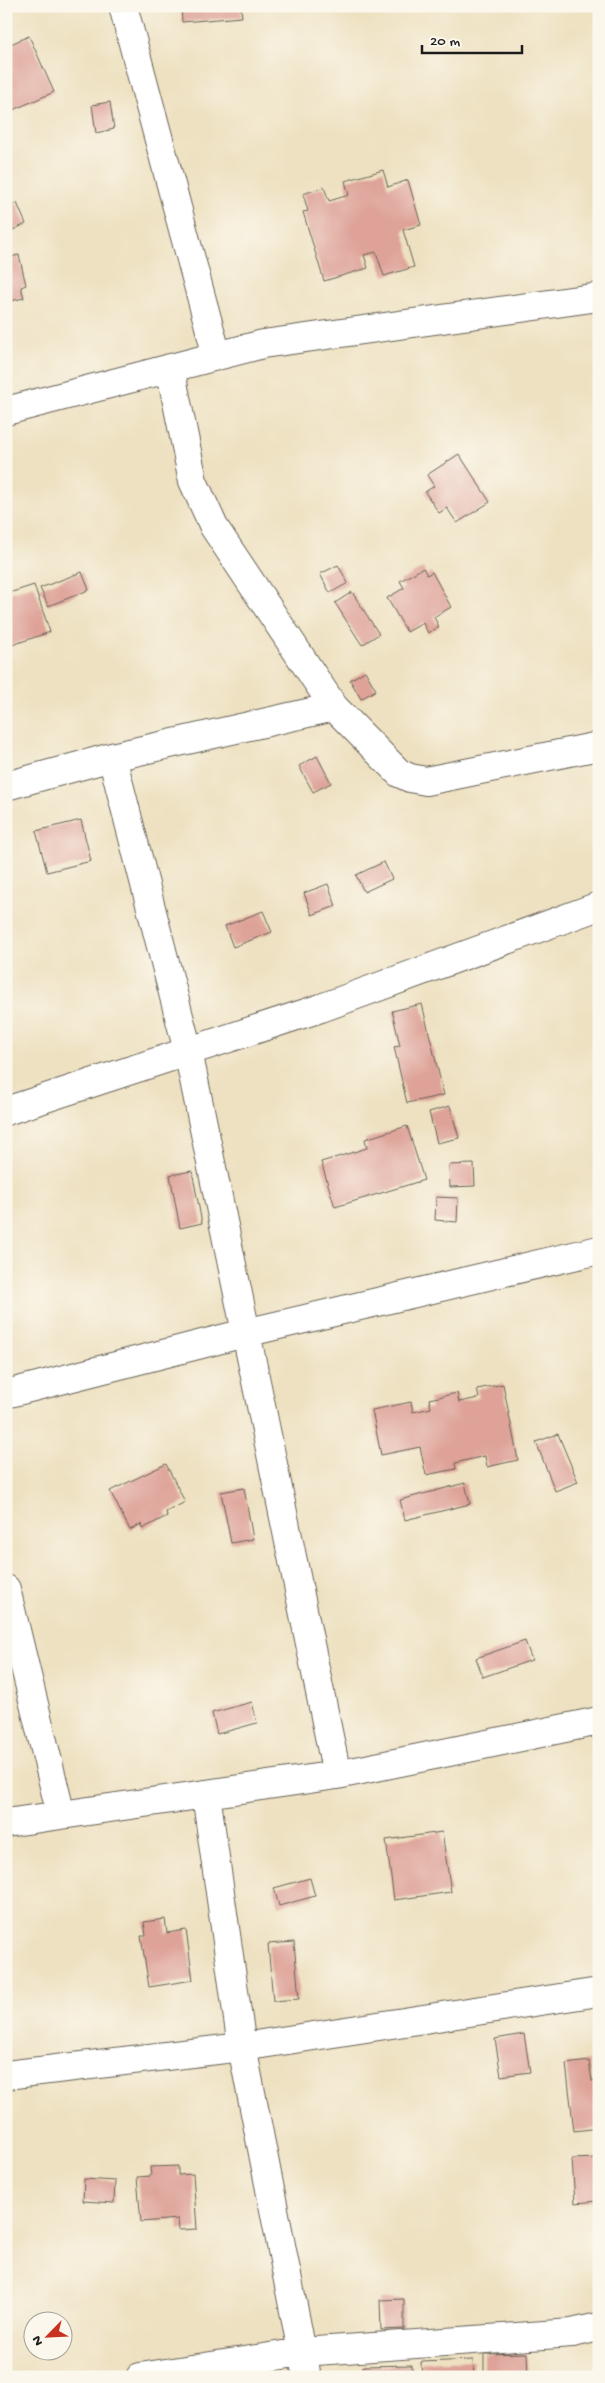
<svg xmlns="http://www.w3.org/2000/svg" width="605" height="2383" font-family="'Gochi Hand',sans-serif">
<style>
.building{fill:#dea298}
.lines{fill:none;stroke-linecap:round;stroke-linejoin:round}
.street-casing{stroke:#666156;stroke-width:30}
.street{stroke:#fff;stroke-width:28}
</style>
<rect width="100%" height="100%" fill="#fbf7ec"/>
<filter id="ink" filterUnits="userSpaceOnUse"><feTurbulence type="fractalNoise" baseFrequency=".02" numOctaves="2"/><feDisplacementMap in="SourceGraphic" scale="10" xChannelSelector="R" yChannelSelector="G"/><feConvolveMatrix kernelMatrix="1 2 1 2 8 2 1 2 1" color-interpolation-filters="sRGB"/></filter>
<filter id="wash" filterUnits="userSpaceOnUse"><feTurbulence type="fractalNoise" baseFrequency=".0096" numOctaves="4" result="noise"/><feDisplacementMap in="SourceGraphic" scale="20" xChannelSelector="R" yChannelSelector="G"/><feGaussianBlur stdDeviation="1.12" result="paint"/><feColorMatrix in="noise" values="0 0 0 0 0 0 0 0 0 0 0 0 0 0 0 0 0 1.4 0 .05"/><feComposite in="paint" operator="in"/></filter>
<g filter="url(#wash)">
<rect width="100%" height="100%" fill="#eee1c1"/>
<g id="blocks">
<path class="building" d="M181,6H241L242,17L182,22Z
M29,36L54,92L6,113V65L10,63L6,54V46Z
M110,102L114,129L96,133L92,105Z
M383,170L388,187L408,180L421,225L403,230L414,267L384,276L376,252L364,255L368,268L324,281L303,212L308,211L303,194L324,187L329,201L349,195L345,181Z
M17,203L26,224L6,233V208Z
M19,255L26,285L21,287L24,298L6,302V258Z
M459,454L490,502L457,523L447,508L439,513L425,492L434,486L427,475Z
M338,565L348,583L330,593L320,574Z
M423,568L427,575L432,572L451,607L434,617L439,627L428,633L423,623L407,632L387,598L404,588L400,581Z
M82,572L89,590L48,606L40,588Z
M34,585L50,632L6,647V594Z
M352,592L379,634L362,645L335,603Z
M365,671L376,690L361,699L350,680Z
M317,756L331,783L313,792L299,766Z
M81,820L91,861L47,872L36,831Z
M384,862L392,879L364,892L356,875Z
M328,884L336,906L312,915L304,893Z
M263,911L272,932L233,947L225,926Z
M422,1004L444,1095L407,1103L394,1047L400,1046L392,1011Z
M450,1106L459,1138L437,1143L429,1112Z
M407,1126L424,1180L335,1207L321,1162L367,1148L365,1139Z
M474,1164L475,1186L450,1187L449,1165Z
M192,1171L202,1223L180,1228L170,1175Z
M436,1197L458,1198L457,1222L435,1220Z
M503,1384L518,1460L487,1467L485,1456L455,1463L456,1469L426,1475L420,1447L381,1455L372,1410L411,1402L413,1412L431,1408L429,1399L457,1393L459,1402L479,1398L477,1389Z
M558,1434L578,1482L555,1491L536,1442Z
M166,1464L185,1502L166,1512L167,1516L142,1529L141,1524L130,1530L110,1491Z
M465,1483L470,1504L405,1520L400,1500Z
M244,1488L253,1539L231,1543L221,1492Z
M525,1641L532,1660L483,1677L476,1658Z
M252,1702L257,1723L217,1734L212,1713Z
M442,1832L451,1892L394,1900L386,1840Z
M310,1878L315,1896L279,1906L274,1888Z
M165,1919L167,1933L186,1930L193,1980L149,1987L141,1936H146L144,1922Z
M294,1942L299,1999L273,2001L268,1944Z
M524,2034L530,2072L501,2076L495,2039Z
M589,2061L592,2081L599,2080V2128L574,2131L566,2064Z
M599,2158V2201L575,2203L572,2159Z
M178,2166V2175L193,2174L197,2229L179,2230L178,2219L141,2222L137,2177L151,2176L150,2167Z
M84,2179L115,2181L114,2203L83,2201Z
M404,2299V2329L381,2330L380,2300Z
M527,2353L528,2377H484V2354Z
M473,2360L474,2377H422L421,2362Z
M412,2365V2377H363V2366Z"/>
</g>
</g>
<g filter="url(#ink)">
<use href="#blocks" fill-opacity="0" stroke="#666156" stroke-width="1"/>
<g class="lines">
<g class="street-casing">
<path id="street" d="M123,6L217,356
M170,368L193,481L214,527L334,707L399,773L410,778L426,781L599,746
M6,411L263,344L599,297
M112,757L188,1051L337,1775
M6,786L112,757L334,707
M6,1111L321,1008L599,906
M6,1394L245,1333L599,1250
M6,1589L61,1815
M206,1794L242,2047L307,2377
M6,1823L337,1775L599,1721
M6,2075L242,2047L599,1992
M140,2377L302,2352L572,2333L599,2327"/>
</g>
<use href="#street" class="street"/>
</g>
</g>
<rect width="605" height="2383" fill="none" stroke="#fbf7ec" stroke-width="25"/>
<g transform="translate(48 2336) rotate(246)"><circle r="24" fill="#fbf7ec" stroke="#a29f99"/>
<path d="M0-4L9 19L0 12L-9 19Z" fill="#c8321e"/>
<text y="-8" font-size="14" font-weight="bold" text-anchor="middle" fill="#1c1c1c">N</text>
</g>
<path d="M422 45v8h100v-8" fill="none" stroke="#1c1c1c" stroke-width="2.5"/>
<text x="430" y="45" font-size="15" fill="#1c1c1c" stroke="#fbf7ec" stroke-width="4" paint-order="stroke">20 m</text>
</svg>
